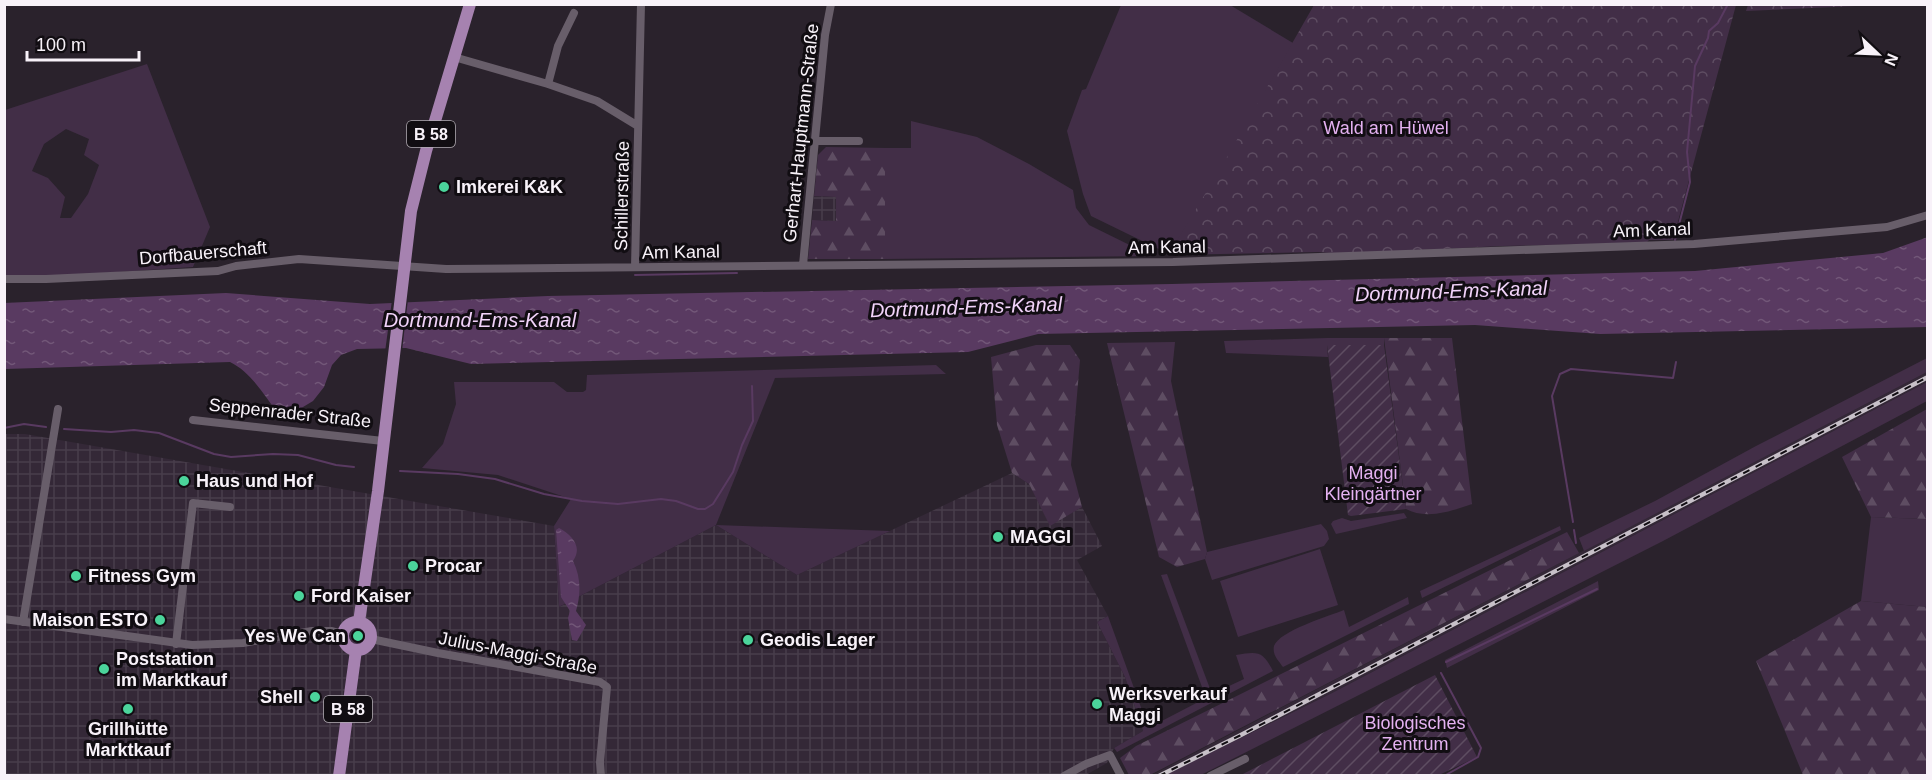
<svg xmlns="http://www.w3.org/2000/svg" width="1932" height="780" font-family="Arial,sans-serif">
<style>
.built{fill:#342837}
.industrial{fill:url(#industrial-grid)}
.grass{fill:#422e47;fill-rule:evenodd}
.forest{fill:url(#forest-firs)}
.park{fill:url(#park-crowns)}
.garden{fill:url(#garden-furrows)}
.water{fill:url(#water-ripples)}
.pier{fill:#2a222c}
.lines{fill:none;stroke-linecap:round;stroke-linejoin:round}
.stream{stroke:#593a61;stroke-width:2}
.minor{stroke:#685e6a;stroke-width:8}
.primary{stroke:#a682b0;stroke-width:12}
.rail-casing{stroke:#c7c0c8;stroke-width:4.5}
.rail{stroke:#110d12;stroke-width:2;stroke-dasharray:7;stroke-linecap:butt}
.poi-dot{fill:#4bd49b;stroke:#110d12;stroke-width:2}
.labels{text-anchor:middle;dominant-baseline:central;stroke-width:6;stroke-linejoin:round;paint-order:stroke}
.shield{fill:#110d12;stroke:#b3adb4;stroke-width:1.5}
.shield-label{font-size:16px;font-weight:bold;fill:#f8f2f9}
.park-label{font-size:18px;fill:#e4b1f1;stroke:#110d12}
.street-label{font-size:18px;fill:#f8f2f9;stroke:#110d12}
.poi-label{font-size:18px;font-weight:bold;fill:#f8f2f9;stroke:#110d12;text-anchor:start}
.water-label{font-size:20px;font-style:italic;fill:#f2d3fa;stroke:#110d12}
</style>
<defs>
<pattern id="industrial-grid" width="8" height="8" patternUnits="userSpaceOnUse" patternTransform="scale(1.5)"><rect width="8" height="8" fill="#342837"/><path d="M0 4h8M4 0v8" fill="none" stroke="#483d4b"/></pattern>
<pattern id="forest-firs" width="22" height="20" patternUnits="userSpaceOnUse" patternTransform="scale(1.5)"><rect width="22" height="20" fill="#422e47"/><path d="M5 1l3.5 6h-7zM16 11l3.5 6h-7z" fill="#5e4d62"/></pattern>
<pattern id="park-crowns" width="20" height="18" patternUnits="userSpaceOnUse" patternTransform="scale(1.5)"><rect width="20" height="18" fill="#422e47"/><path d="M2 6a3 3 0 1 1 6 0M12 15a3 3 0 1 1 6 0" fill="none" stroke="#5e4d62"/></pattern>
<pattern id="garden-furrows" width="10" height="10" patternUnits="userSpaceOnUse" patternTransform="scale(1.5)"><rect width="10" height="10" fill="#422e47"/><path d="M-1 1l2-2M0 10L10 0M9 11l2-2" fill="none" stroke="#5e4d62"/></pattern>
<pattern id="water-ripples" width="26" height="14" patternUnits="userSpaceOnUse" patternTransform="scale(1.5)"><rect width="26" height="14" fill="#593a61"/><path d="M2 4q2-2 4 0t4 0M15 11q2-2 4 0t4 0" fill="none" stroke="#725778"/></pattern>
</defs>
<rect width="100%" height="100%" fill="#2a222c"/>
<path class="built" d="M1927,372V382L1332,693L1165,775L1150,776Z"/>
<path class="industrial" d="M814,196L836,197V221L812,220Z
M4,434H25L554,526L559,607L716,525L797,575L1012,473L1029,484L1050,525L1082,507L1102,546L1077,560L1108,616L1097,622L1125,677L1143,731L1114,748L1107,763L1084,776L5,775Z"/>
<path class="grass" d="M1121,5H1230L1293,43L1216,178L1169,254L1091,216L1083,194L1067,131L1082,90L1086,89Z
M147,64L210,227L193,267L44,277L5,276V110ZM66,129L89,139L84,155L99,165L88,194L71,218H60L65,197L48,178L32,171L44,144Z
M911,121L977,137L1029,164L1073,190L1076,208L1089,225L1152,256L885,259V148H911Z
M1327,338H1384V345H1327L1328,357L1226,353L1224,341Z
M1927,358V372L1584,551L1579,538L1655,501L1756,446Z
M936,365L946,374L775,378L716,525L890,531L797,575L716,525L559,607L554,526L571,499L498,475L422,468L443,444L456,404L454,382H554L567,392H583L586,390L587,375Z
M1927,382V401L1663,541L1201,775H1165L1332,693Z
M1404,513L1407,518L1336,534L1331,524L1333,521L1342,518L1351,521Z
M1871,517L1927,519V607L1861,601Z
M1321,524L1327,531L1329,539L1324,546L1212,580L1205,559L1207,552Z
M1560,526L1561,530L1422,598L1420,591Z
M1320,549L1338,605L1238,637L1220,581Z
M1167,574L1212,694L1244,679L1236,655C1258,651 1263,651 1273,671L1117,752L1114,748L1143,731L1125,677L1097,622L1108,616L1147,724L1154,725L1206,698L1161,575Z
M1598,581L1599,590L1447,668L1445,660Z
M1408,597L1409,604L1283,667C1279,661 1272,655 1274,646C1279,631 1329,616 1344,610L1349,627Z
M349 637a9 9 0 1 1 18 0a9 9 0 1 1-18 0Z"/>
<path class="forest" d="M826,147L885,148V259H808L812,220L836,221V197L814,196L818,155Z
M1384,338H1452L1472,504C1452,511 1426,520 1406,509Z
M1175,342L1171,381L1207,552L1205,559L1177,567L1159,557L1107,343Z
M1036,345H1070L1080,360L1071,465L1082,507L1050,526L1029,484L1012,473L997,425L991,357Z
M1927,409V519L1871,517L1842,457Z
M1567,532L1579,553L1150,775H1129L1120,758L1136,746Z
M1861,601L1927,607V775H1803L1756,661Z"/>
<path class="park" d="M1314,5H1736L1673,240H1649L1646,243L1501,246L1344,254L1318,252L1168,255L1219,171Z
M1748,5V4L1878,5L1746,11Z"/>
<path class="garden" d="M1327,345H1384L1406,509L1351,516L1348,515Z
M1435,675L1477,757L1439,775H1241Z"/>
<path class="water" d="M1928,237L1927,327L1600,334L1475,325L1038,334L968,352L471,364L406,348L357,349L341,355L332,365L324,387L313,401L293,413L279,415C265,396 251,372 230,362L5,369L4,303L226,293L370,304L548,296L1172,284L1695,271L1883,253Z
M559,528C572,535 583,547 573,561C581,577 581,594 576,611L586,625L577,641L572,640L568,618L570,611L561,597L556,530Z"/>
<path class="pier" d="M408,299L402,351L385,352L392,300Z"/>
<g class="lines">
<path class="stream" d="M1675,240L1690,182L1687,152L1695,66L1708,38L1709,31L1718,23L1728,4
M635,275L737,273
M4,428L24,424L46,427
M64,429L111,432L134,430L159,433L214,454L231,457L273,454L298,455L336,465L354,467
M400,471L458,474L495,479L544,494L582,501L618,504L661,499L676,501L698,509H705L713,504L733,472L742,445L753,421L752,386
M1573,522L1552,396L1560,374L1571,369L1673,378L1676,362
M1574,530L1576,543
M1446,662L1597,589
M1441,673L1481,748L1478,757L1444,776"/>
<path class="minor" d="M454,57L548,84L597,101L638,126
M548,84L558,46L574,13
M816,141H859
M803,265L825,35L831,4
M635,267L641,4
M4,279H46L218,271L236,266L299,259L446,269L1173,262L1694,244L1887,227L1928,215
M193,420L383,441
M4,619L192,645L243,643L312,631H332L343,634
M23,622L58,409
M371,639L438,653L600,682L607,687L600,762L601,776
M176,644L193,503L230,507
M1064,776L1086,764L1110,755L1121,776
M1210,776L1245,759"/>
<path class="primary" d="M343 636a14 14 0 1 1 28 0a14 14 0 1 1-28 0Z
M359,622L378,491L411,211L426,151L470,4
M339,776L356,650"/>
<g class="rail-casing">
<path id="rail" d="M1159,776L1239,736L1928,377"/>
</g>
<use href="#rail" class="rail"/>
</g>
<g class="poi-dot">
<circle cx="444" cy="187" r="6"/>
<circle cx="184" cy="481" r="6"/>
<circle cx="998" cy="537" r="6"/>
<circle cx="413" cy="566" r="6"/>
<circle cx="76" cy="576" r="6"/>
<circle cx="299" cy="596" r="6"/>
<circle cx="160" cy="620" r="6"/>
<circle cx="358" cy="636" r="6"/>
<circle cx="748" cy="640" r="6"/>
<circle cx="104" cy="669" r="6"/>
<circle cx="315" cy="697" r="6"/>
<circle cx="1097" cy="704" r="6"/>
<circle cx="128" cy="709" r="6"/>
</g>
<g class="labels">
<g class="shield">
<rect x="407" y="121" width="48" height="26" rx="4.5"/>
<rect x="324" y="696" width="48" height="26" rx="4.5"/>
</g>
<g class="shield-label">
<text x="431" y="134">B 58</text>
<text x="348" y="709">B 58</text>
</g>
<g class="park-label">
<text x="1386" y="128">Wald am Hüwel</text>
<text x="1373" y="473">Maggi<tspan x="1373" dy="21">Kleingärtner</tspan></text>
<text x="1415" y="723">Biologisches<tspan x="1415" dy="21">Zentrum</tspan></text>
</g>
<g class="street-label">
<text transform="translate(801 133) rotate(-84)">Gerhart-Hauptmann-Straße</text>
<text transform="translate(622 196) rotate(-89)">Schillerstraße</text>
<text transform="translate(1652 230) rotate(-2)">Am Kanal</text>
<text transform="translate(1167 247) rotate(-1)">Am Kanal</text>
<text transform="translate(681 252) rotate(-1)">Am Kanal</text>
<text transform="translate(203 253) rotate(-5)">Dorfbauerschaft</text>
<text transform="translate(290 413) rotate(6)">Seppenrader Straße</text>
<text transform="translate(518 653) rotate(11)">Julius-Maggi-Straße</text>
</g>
<g class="poi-label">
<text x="456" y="187">Imkerei K&amp;K</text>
<text x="196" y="481">Haus und Hof</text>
<text x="1010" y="537">MAGGI</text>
<text x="425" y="566">Procar</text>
<text x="88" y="576">Fitness Gym</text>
<text x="311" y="596">Ford Kaiser</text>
<text x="148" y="620" text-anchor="end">Maison ESTO</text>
<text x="346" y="636" text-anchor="end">Yes We Can</text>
<text x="760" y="640">Geodis Lager</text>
<text x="116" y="659">Poststation<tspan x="116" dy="21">im Marktkauf</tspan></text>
<text x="1109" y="694">Werksverkauf<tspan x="1109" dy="21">Maggi</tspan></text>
<text x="303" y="697" text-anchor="end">Shell</text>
<text x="128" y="729" text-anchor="middle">Grillhütte<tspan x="128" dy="21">Marktkauf</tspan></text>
</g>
<g class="water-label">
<text transform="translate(1451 291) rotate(-2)">Dortmund-Ems-Kanal</text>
<text transform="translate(966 307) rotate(-2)">Dortmund-Ems-Kanal</text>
<text x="480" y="320">Dortmund-Ems-Kanal</text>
</g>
</g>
<rect width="1932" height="780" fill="none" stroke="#f8f2f9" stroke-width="12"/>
<g transform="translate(1878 54) rotate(113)" stroke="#110d12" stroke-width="4.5" paint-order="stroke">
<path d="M0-4.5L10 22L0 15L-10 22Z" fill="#f8f2f9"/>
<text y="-9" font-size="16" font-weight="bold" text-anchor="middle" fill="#f8f2f9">N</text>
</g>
<path d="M27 51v9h112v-9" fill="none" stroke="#f8f2f9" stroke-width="3"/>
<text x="36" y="51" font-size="18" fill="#f8f2f9" stroke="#110d12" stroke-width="4.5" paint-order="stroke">100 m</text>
</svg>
